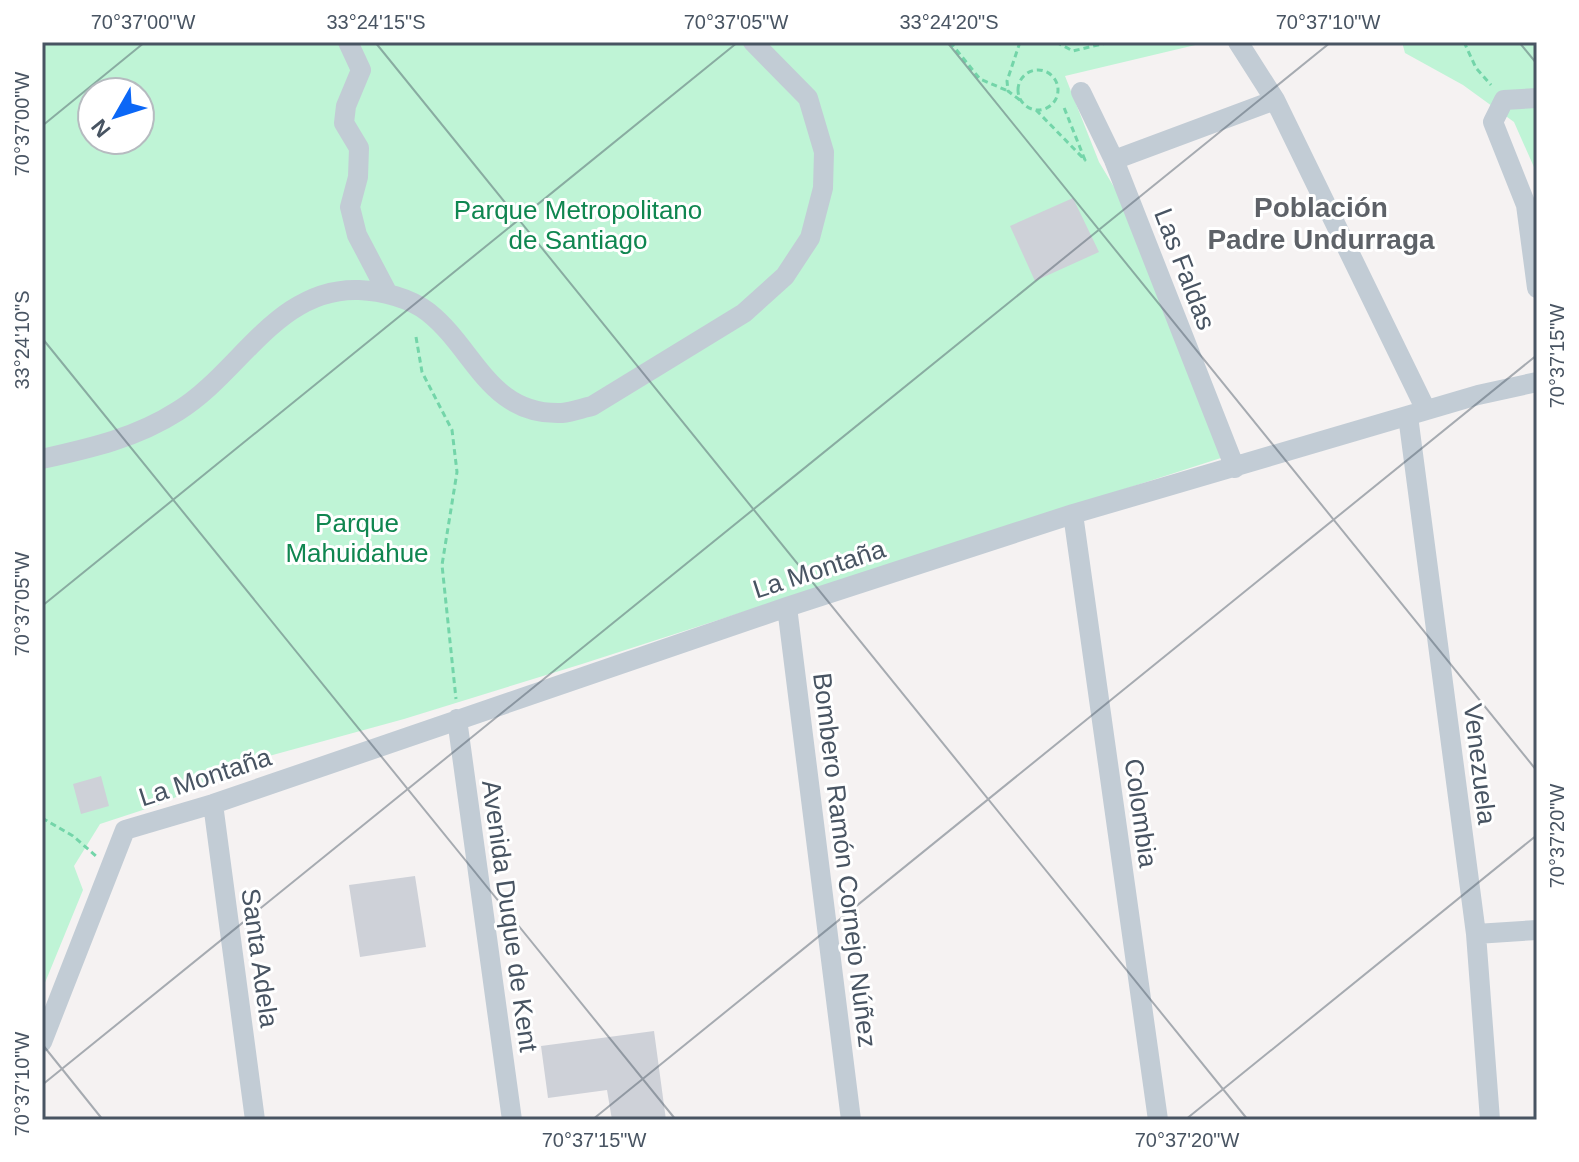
<svg xmlns="http://www.w3.org/2000/svg" width="1579" height="1162" font-family="Arial,sans-serif">
<style>
.green{fill:#bff4d6;fill-rule:evenodd}
.building{fill:#ced1d8}
.lines{fill:none;stroke-linecap:round;stroke-linejoin:round}
.path{stroke:#73d5a9;stroke-width:3;stroke-dasharray:6 4;stroke-linecap:butt}
.street{stroke:#c2ccd5;stroke-width:20}
.ticks{fill:none;stroke:#485462;stroke-width:2;stroke-opacity:0.45}
.labels{text-anchor:middle;dominant-baseline:central;stroke-width:6;stroke-linejoin:round;paint-order:stroke}
.park-label{font-size:26px;fill:#0f8650;stroke:#fff}
.street-label{font-size:26px;fill:#485462;stroke:#fff}
.neighbourhood-label{font-size:28px;font-weight:bold;fill:#5e6268;stroke:#fff}
.neatline{fill:none;stroke:#485462;stroke-width:3}
.ticks-label{font-size:20px;text-anchor:middle;fill:#485462}
</style>
<rect width="100%" height="100%" fill="#f5f2f2"/>
<path class="green" d="M42,42H1208L1065,76L1099,162L1126,207L1224,457L582,664L404,719L269,756L158,805L100,824L74,866L83,890L42,990ZM92,92H140V140H92Z
M1402,42H1537V174L1514,122L1463,85L1405,53Z"/>
<path class="building" d="M1073,198L1099,252L1035,281L1010,226Z
M101,776L109,806L81,814L73,784Z
M415,876L426,947L360,957L349,885Z
M654,1031L666,1120H612L607,1090L548,1098L541,1046Z"/>
<g class="lines">
<path class="path" d="M950,42L980,79L1008,91
M1020,42L1007,81L1008,91L1021,101
M1056,42L1073,51L1110,42
M1464,42L1476,68L1491,85
M1018 90a20 20 0 1 1 40 0a20 20 0 1 1-40 0Z
M1036,110L1085,160L1063,105
M416,337L422,372L452,430L457,472L442,565L456,699
M42,818L73,836L96,856"/>
<path class="street" d="M348,42L361,70L346,106L344,123L359,148L358,177L350,207L357,235L388,294
M1238,42L1275,100L1426,410
M1081,92L1114,160L1235,468
M1537,98L1504,100L1493,122L1526,205L1537,288
M1114,160L1275,100
M1408,416L1476,934L1490,1120
M42,459C91,448 136,438 178,411C240,373 277,287 359,290C382,291 410,298 428,312C475,349 489,416 562,413C572,412 583,408 592,406L744,313L785,276L810,238L823,188L824,152L808,98L753,42
M1073,514L1158,1120
M787,607L851,1120
M457,719L512,1120
M213,804L255,1120
M1476,934L1537,930
M42,1042L125,830L213,804L787,607L1073,514L1478,395L1537,382"/>
</g>
<path class="ticks" d="M375,42L1248,1120M947,42L1537,771M1519,42L1537,64M42,126L145,42M42,338L676,1120M42,606L738,42M42,1044L103,1120M42,1085L1331,42M592,1120L1537,355M1185,1120L1537,835"/>
<g class="labels">
<g class="park-label">
<text x="578" y="210">Parque Metropolitano<tspan x="578" dy="30">de Santiago</tspan></text>
<text x="357" y="523">Parque<tspan x="357" dy="30">Mahuidahue</tspan></text>
</g>
<g class="street-label">
<text transform="translate(1185 269) rotate(69)">Las Faldas</text>
<text transform="translate(819 569) rotate(-18)">La Montaña</text>
<text transform="translate(1480 764) rotate(83)">Venezuela</text>
<text transform="translate(205 777) rotate(-18)">La Montaña</text>
<text transform="translate(1141 813) rotate(82)">Colombia</text>
<text transform="translate(845 860) rotate(83)">Bombero Ramón Cornejo Núñez</text>
<text transform="translate(510 916) rotate(82)">Avenida Duque de Kent</text>
<text transform="translate(260 958) rotate(82)">Santa Adela</text>
</g>
<g class="neighbourhood-label">
<text x="1321" y="207">Población<tspan x="1321" dy="32">Padre Undurraga</tspan></text>
</g>
</g>
<rect width="1579" height="1162" fill="none" stroke="#ffffff" stroke-width="88"/>
<g transform="translate(116 116) rotate(231)"><circle r="38" fill="#ffffff" stroke="#b6bbc0" stroke-width="2"/>
<path d="M0-6L14 30L0 20L-14 30Z" fill="#0b67f6"/>
<text y="-12" font-size="22" font-weight="bold" text-anchor="middle" fill="#485462">N</text>
</g>
<rect x="44" y="44" width="1491" height="1074" class="neatline"/>
<g class="ticks-label">
<text x="143" y="29">70°37'00"W</text>
<text x="376" y="29">33°24'15"S</text>
<text x="736" y="29">70°37'05"W</text>
<text x="949" y="29">33°24'20"S</text>
<text x="1328" y="29">70°37'10"W</text>
<text transform="translate(22 124) rotate(-90)" y="7">70°37'00"W</text>
<text transform="translate(22 340) rotate(-90)" y="7">33°24'10"S</text>
<text transform="translate(1557 356) rotate(-90)" y="7">70°37'15"W</text>
<text transform="translate(22 604) rotate(-90)" y="7">70°37'05"W</text>
<text transform="translate(1557 836) rotate(-90)" y="7">70°37'20"W</text>
<text transform="translate(22 1084) rotate(-90)" y="7">70°37'10"W</text>
<text x="594" y="1147">70°37'15"W</text>
<text x="1187" y="1147">70°37'20"W</text>
</g>
</svg>
